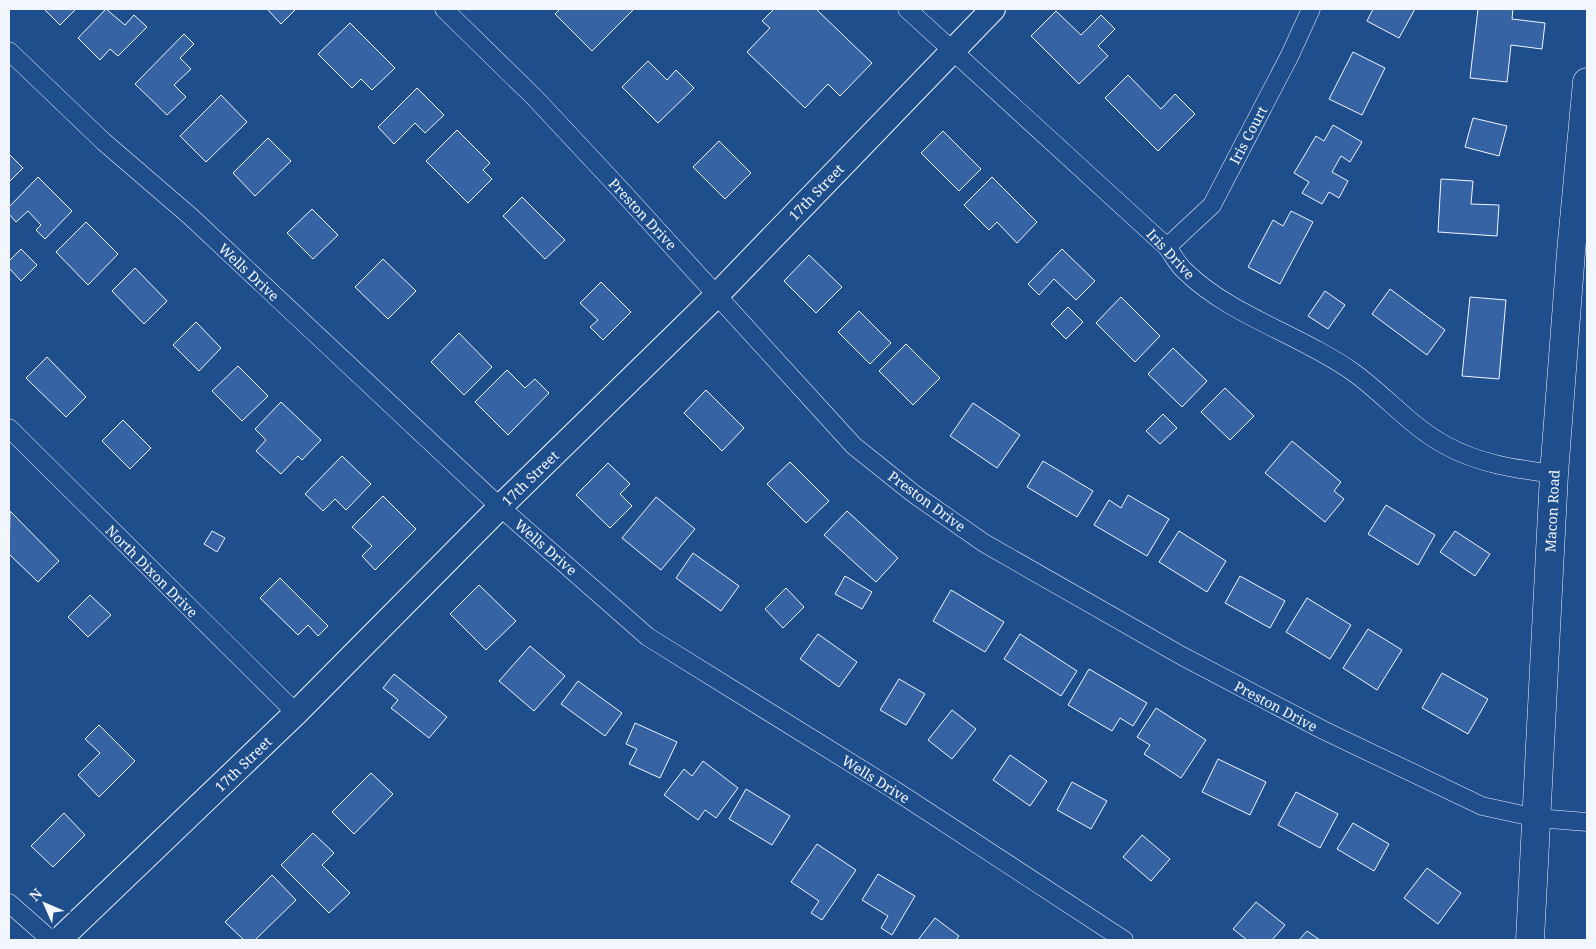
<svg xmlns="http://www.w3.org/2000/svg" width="1596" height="949" font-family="'Noto Serif',serif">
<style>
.building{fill:#3563a3;stroke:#f2f6ff}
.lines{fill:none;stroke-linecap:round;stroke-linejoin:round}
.street-casing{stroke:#f2f6ff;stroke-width:19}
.secondary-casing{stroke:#f2f6ff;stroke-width:26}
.primary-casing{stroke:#f2f6ff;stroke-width:29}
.street{stroke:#1f4e8c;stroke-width:18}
.secondary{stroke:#1f4e8c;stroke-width:24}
.primary{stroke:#1f4e8c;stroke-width:28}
.labels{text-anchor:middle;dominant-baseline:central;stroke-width:4;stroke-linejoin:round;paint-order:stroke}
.street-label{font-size:14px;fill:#f2f6ff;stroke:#1f4e8c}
</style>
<rect width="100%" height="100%" fill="#1f4e8c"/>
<path class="building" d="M44,9H76L60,25Z
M106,9L125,25L134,15L147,27L118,56L110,49L100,60L78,38Z
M267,9H296L281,24Z
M560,9H634L592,51L555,14Z
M774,9H816L872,63L840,96L828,84L805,108L747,52L770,28L762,21Z
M1373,9H1415L1399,38L1367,21Z
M1478,9H1513L1512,19L1545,23L1542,49L1511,45L1507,82L1470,78Z
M1056,11L1081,35L1101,15L1115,29L1098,46L1108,56L1079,84L1031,36Z
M350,23L395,68L372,90L361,79L352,88L318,54Z
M184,34L194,44L180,58L191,69L174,85L186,97L167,115L135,84Z
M1353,52L1385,68L1362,115L1329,99Z
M648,61L667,80L676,70L694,88L658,123L622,87Z
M1128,75L1161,109L1175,94L1195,114L1158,151L1105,98Z
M417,88L444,115L425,133L415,123L394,144L378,127Z
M221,95L247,122L206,162L180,136Z
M1473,118L1507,126L1499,156L1465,147Z
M1333,125L1362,142L1350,162L1341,156L1332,172L1348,181L1339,198L1329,192L1322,204L1302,193L1309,182L1294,173L1316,136L1324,141Z
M457,130L490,163L483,170L492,179L468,203L426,161Z
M943,131L981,169L959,191L921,153Z
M268,138L291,161L255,196L233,173Z
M719,141L751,173L725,199L693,167Z
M9,154L23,168L9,182Z
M38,177L72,211L45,239L36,230L41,225L28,211L16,222L9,214V207Z
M992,177L1037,222L1017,243L997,222L989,230L964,205Z
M1441,179L1473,181L1471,204L1499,205L1497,236L1438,232Z
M522,197L565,240L545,259L503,216Z
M312,209L338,235L313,259L287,233Z
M1291,211L1313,222L1280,284L1248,267L1273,220L1283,226Z
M86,222L118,254L88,285L56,252Z
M21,249L37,265L21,281L9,268V261Z
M1062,249L1095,281L1076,300L1054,279L1039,295L1028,284Z
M809,255L842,287L816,313L784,281Z
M383,259L416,291L388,319L355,287Z
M135,268L167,301L144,324L112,291Z
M601,282L631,312L603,340L590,327L598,320L580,303Z
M1390,289L1445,330L1427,355L1372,314Z
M1325,291L1345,305L1328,329L1308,316Z
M1121,297L1160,336L1135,362L1096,323Z
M1470,297L1506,300L1499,379L1462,376Z
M1068,307L1083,322L1066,339L1051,324Z
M859,311L891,343L870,364L838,332Z
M196,322L221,348L199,371L173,345Z
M459,333L492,367L464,395L431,362Z
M906,344L940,378L913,405L879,371Z
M1173,348L1207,381L1182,407L1148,374Z
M47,357L86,397L66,417L26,378Z
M238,366L268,396L242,421L212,391Z
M507,370L525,388L535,379L549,393L508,435L475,402Z
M1225,388L1254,416L1230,440L1201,412Z
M706,390L744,428L722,451L684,413Z
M281,402L321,440L302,460L298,456L281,474L256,451L266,440L255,429Z
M973,403L1020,435L997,468L950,436Z
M1163,414L1177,428L1160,444L1146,431Z
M123,420L151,448L130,469L102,441Z
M1292,441L1341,482L1334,491L1344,499L1325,522L1265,473Z
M342,456L371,484L346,510L335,499L323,511L305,494Z
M1043,461L1093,491L1077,517L1027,487Z
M790,462L829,501L806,523L767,484Z
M608,463L630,484L620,494L632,506L610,528L576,495Z
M1128,495L1169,519L1147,556L1094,525L1109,500L1121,508Z
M383,496L416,529L375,570L362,556L372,546L352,527Z
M656,497L695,529L661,570L622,538Z
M1386,505L1435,535L1418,565L1368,534Z
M10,511L59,561L38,582L9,554Z
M847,511L898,558L876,582L824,535Z
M212,531L225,538L217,552L204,544Z
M1179,531L1226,561L1207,592L1159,562Z
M1455,531L1490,554L1475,576L1440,552Z
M693,553L739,586L721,611L676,578Z
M845,576L872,592L862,609L835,594Z
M1240,576L1285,601L1270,628L1225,603Z
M280,578L328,626L318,636L308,625L298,635L260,598Z
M479,585L516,621L486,650L450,614Z
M786,588L804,607L783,628L765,609Z
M951,590L1004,622L985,652L933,621Z
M90,595L111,615L88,637L68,617Z
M1307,598L1351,625L1330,659L1286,632Z
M1368,629L1402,650L1377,690L1343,668Z
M818,634L857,662L839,687L800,659Z
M1020,634L1077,671L1061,696L1004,659Z
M530,646L565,676L534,711L499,681Z
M1089,669L1147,703L1133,726L1120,718L1112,731L1068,705Z
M1442,673L1488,699L1468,734L1422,708Z
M394,674L447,717L429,738L391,708L398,700L383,688Z
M899,679L925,694L906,725L880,710Z
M578,681L622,713L605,736L561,704Z
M1156,708L1206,740L1181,778L1144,754L1150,745L1137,737Z
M952,710L976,729L952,759L928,740Z
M635,723L677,742L660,778L629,764L637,749L626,744Z
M99,725L135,761L99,797L78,775L100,753L85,739Z
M1010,755L1047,781L1030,806L993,780Z
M1218,759L1266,782L1250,815L1202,792Z
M703,761L738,788L716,818L705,810L698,820L664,795L684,769L692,776Z
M371,773L393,794L354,834L332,812Z
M1072,782L1107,801L1091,829L1057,810Z
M746,789L790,816L772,845L729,819Z
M1296,792L1338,814L1320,848L1278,825Z
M64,813L85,835L53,867L31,846Z
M1353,823L1389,844L1374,871L1337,849Z
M313,833L334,853L322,865L350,893L329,913L281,865Z
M1142,835L1170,859L1151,881L1123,857Z
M817,844L856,870L822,920L811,913L819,901L791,882Z
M1427,868L1461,893L1438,924L1404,898Z
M878,874L915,896L892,935L881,928L888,916L862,900Z
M272,875L296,900L255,940H244L225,922Z
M1256,902L1285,925L1272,940H1247L1233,929Z
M935,918L959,936L956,940H918Z
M1307,931L1320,940H1299Z"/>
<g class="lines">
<g class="street-casing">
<path id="street" d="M444,9L535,98L619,188L854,446L914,494L984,543L1182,656L1323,730L1482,806L1537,818L1587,822
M907,9L1167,247C1173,255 1178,265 1185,271C1229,315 1301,335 1353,372C1385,395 1410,426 1445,445C1479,464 1516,469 1554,474
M9,51L104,142L190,216L500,507L648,637L893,789L1124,940
M1167,247L1212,205L1290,55L1311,9
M9,428L296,713
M9,903L51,940"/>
</g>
<g class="secondary-casing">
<path id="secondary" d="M59,940L296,713L500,507L717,295L993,9"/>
</g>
<g class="primary-casing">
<path id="primary" d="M1530,940L1554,474L1571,252L1587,82"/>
</g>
<use href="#street" class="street"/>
<use href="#secondary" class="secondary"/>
<use href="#primary" class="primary"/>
</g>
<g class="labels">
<g class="street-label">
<text transform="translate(1248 135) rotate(-62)">Iris Court</text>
<text transform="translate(816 192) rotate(-46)">17th Street</text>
<text transform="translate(643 214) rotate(47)">Preston Drive</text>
<text transform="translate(1171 254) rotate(47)">Iris Drive</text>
<text transform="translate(249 272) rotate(43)">Wells Drive</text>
<text transform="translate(530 478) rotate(-44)">17th Street</text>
<text transform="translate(927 501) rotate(36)">Preston Drive</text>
<text transform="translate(1552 511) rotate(-87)">Macon Road</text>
<text transform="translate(546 547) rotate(41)">Wells Drive</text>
<text transform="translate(152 571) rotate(45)">North Dixon Drive</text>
<text transform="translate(1276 706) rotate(28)">Preston Drive</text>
<text transform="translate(243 764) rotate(-44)">17th Street</text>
<text transform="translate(876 779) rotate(32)">Wells Drive</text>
</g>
</g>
<rect width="1596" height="949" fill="none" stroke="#f2f6ff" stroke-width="20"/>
<g transform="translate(45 904) rotate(315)" stroke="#1f4e8c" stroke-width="4" paint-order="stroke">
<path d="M0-4L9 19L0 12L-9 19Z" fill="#f2f6ff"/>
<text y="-8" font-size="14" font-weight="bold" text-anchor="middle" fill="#f2f6ff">N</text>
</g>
</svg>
